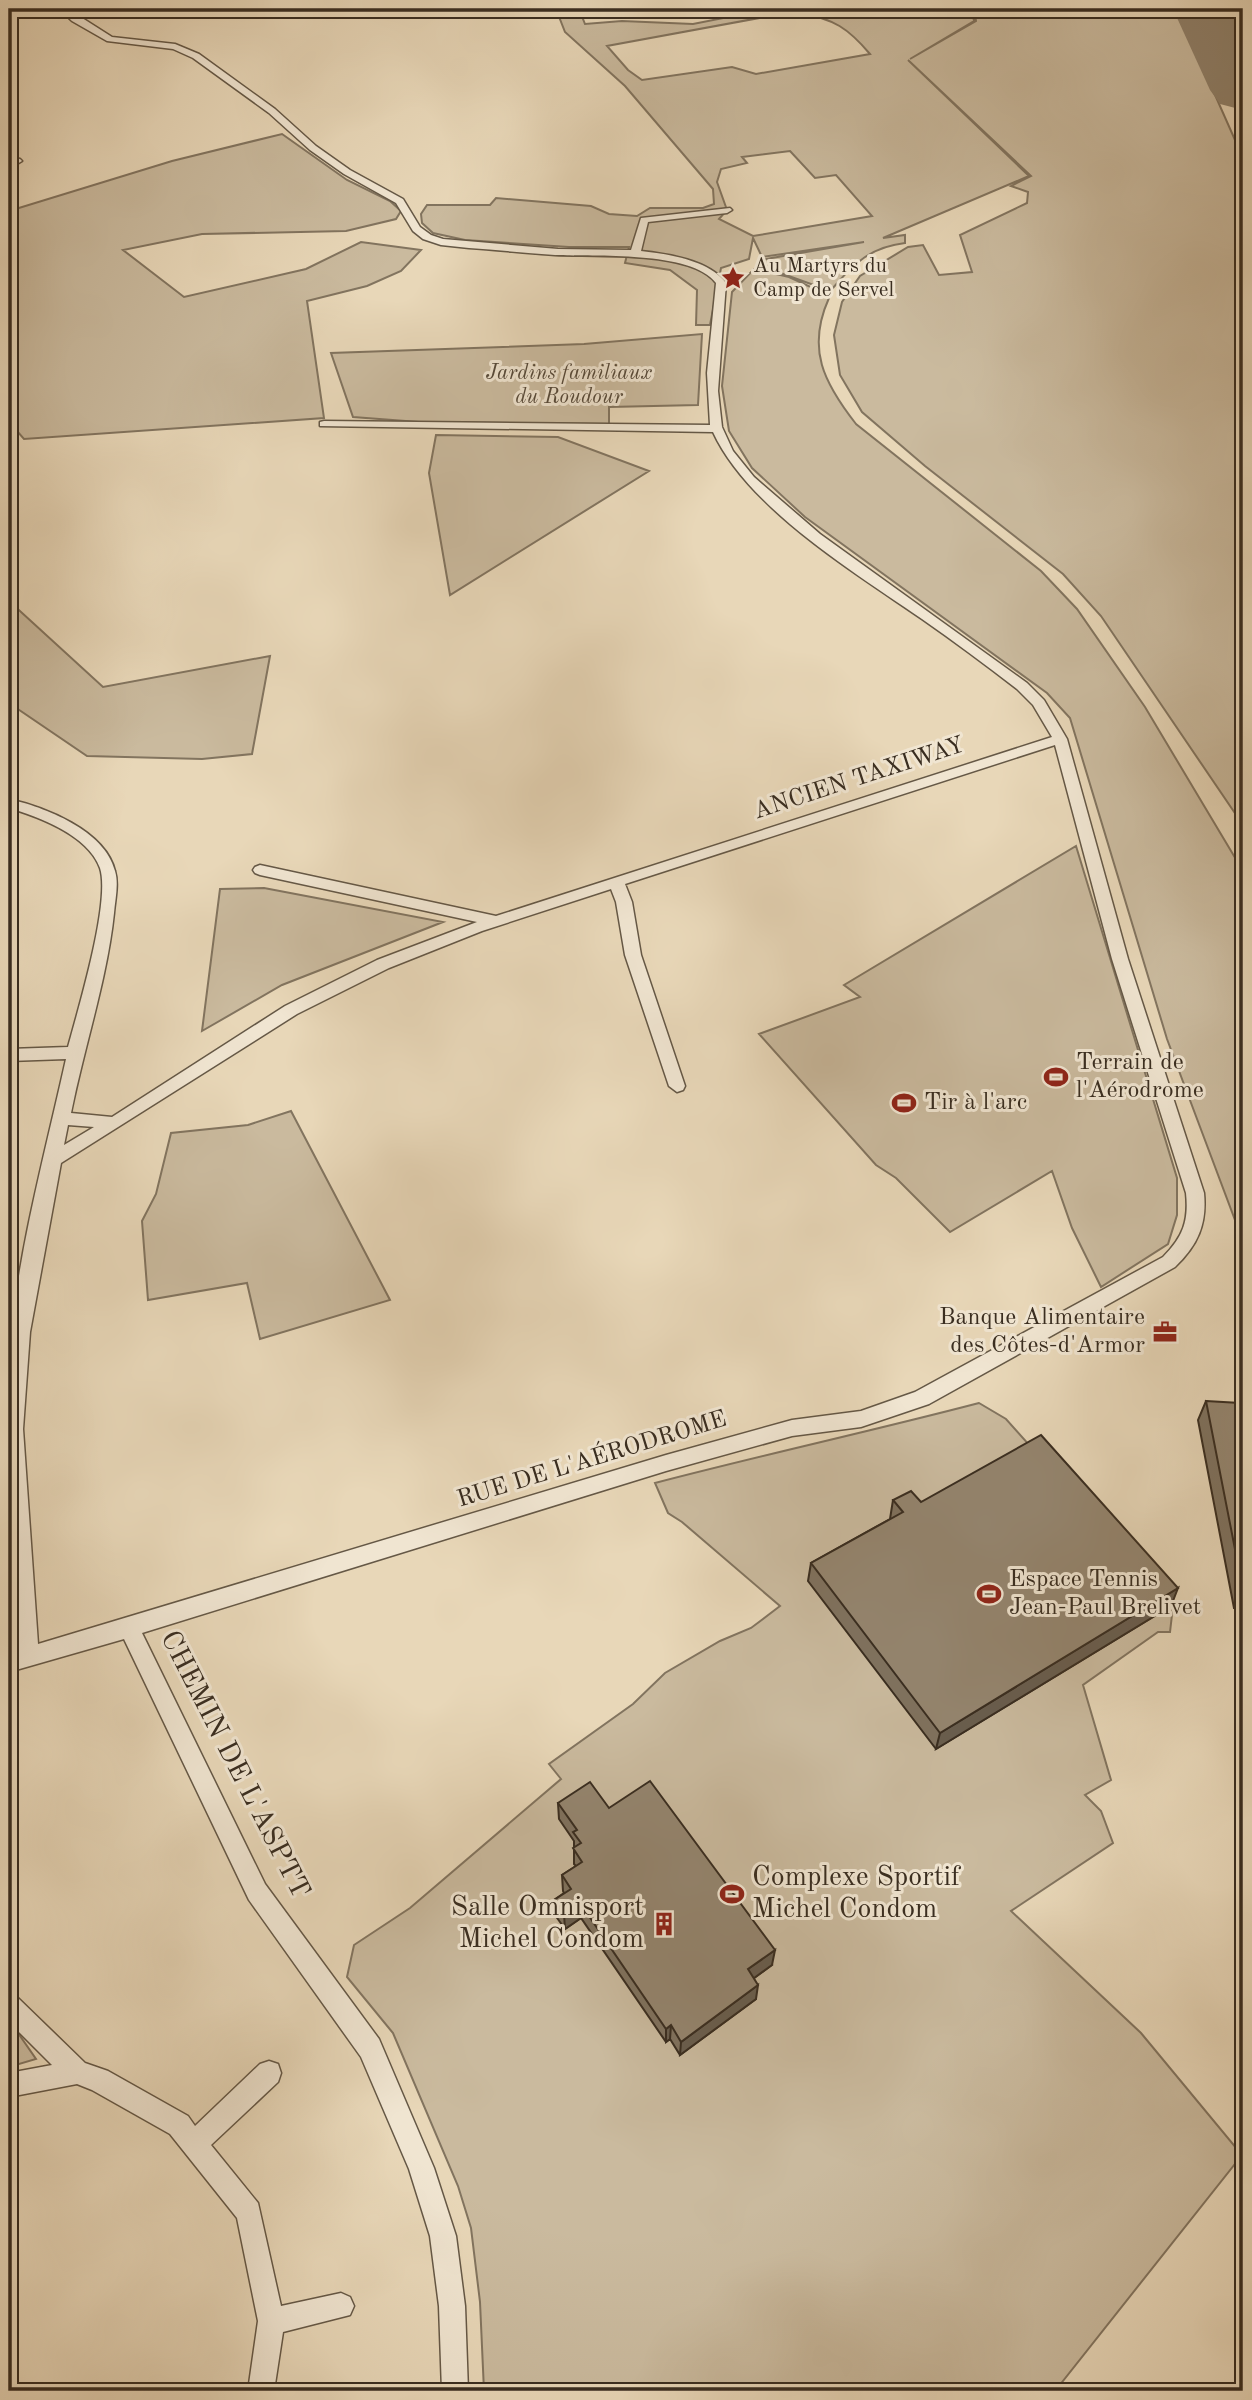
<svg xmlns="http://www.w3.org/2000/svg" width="1252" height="2400" font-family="'Old Standard TT',serif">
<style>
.green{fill:#caba9e;stroke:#82745f;stroke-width:2;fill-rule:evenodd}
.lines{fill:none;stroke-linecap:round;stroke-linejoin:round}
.runway{fill:#90826c;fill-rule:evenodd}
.minor-casing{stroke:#655846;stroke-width:3}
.minor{fill:#f0e5d1;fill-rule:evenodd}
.wall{fill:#7f725f;stroke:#392d20;stroke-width:2}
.shaded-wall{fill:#685d4e;stroke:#392d20;stroke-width:2}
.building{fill:#94856f;stroke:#392d20;stroke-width:2}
.labels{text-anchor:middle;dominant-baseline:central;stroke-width:6;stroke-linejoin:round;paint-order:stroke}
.far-poi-label{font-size:21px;fill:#392d20;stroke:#f0e5d1;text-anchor:start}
.far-park-label{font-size:21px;font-style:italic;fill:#564939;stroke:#f0e5d1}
.street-label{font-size:24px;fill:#392d20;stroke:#f0e5d1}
.poi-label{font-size:24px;fill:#392d20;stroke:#f0e5d1;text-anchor:start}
.near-street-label{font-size:28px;fill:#392d20;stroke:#f0e5d1}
.near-poi-label{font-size:28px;fill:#392d20;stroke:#f0e5d1;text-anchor:start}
</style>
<rect width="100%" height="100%" fill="#e8d7b8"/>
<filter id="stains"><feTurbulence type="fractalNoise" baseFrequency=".00286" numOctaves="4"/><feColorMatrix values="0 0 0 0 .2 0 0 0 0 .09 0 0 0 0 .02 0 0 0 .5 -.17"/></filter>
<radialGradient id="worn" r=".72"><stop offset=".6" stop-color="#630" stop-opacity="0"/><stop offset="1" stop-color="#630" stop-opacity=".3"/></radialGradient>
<path class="green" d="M556,9H579L585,24L622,21L693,24L769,9H972L974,21L910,59L976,21L974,9H1177L1243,158V825L1101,616L1063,574L925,466L862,412L840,375L834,335L842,302L860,276L908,247L923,245L939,275L972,272L960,235L1027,203L1028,192L1011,186L1031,176L908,60L1029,176L883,238L905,235V243C871,247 854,263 832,289L822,288L761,266L766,259L864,242L762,257L753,238L749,259L721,268L710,325H696L697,290L670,270L625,263L629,247H569L465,240L433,233L422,223L421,214L427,205H490L496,198L591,206L609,214L637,216L650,208H703L714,204L713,189L625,86L565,32ZM800,13C834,19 848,28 870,54L756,74L732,67L642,80L628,70L607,46L781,14ZM790,151L815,178L836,175L872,216L753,236L719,219L727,210L717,182L721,169L747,163L742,157Z
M282,134L347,180L390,201L401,211L396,219L346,231L202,234L123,250L184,297L306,269L361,242L421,250L401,271L367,286L307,301L324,418L24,439L9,422V211L172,161Z
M754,269L789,277L828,295L829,298C806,349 824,383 856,424L1041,571L1077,609L1145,707L1243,871V1234L1238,1228L1167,1039L1070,718L1047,693L805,517L752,468L729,431L722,386L732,292Z
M702,334L698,405L609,407V424L419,422L353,417L331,353L584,344Z
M436,435L558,437L649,471L450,595L429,473Z
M9,601L103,687L270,656L252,754L202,759L87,756L9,703Z
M1076,846L1177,1178V1215L1168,1244L1101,1287L1072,1228L1052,1171L950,1232L896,1178L876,1165L759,1034L860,997L844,985Z
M264,888L443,922L282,985L202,1031L220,889Z
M291,1111L390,1300L260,1339L247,1283L148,1300L142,1221L156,1194L171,1133L248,1125Z
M979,1403L1006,1419L1173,1606L1170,1632H1158L1083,1685L1111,1780L1085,1795L1101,1811L1113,1843L1011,1911L1141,2033L1242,2155L1055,2391H484L480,2302L471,2228L458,2186L393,2033L347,1977L354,1945L410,1908L561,1779L549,1764L633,1704L665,1673L720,1641L751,1628L780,1606L682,1522L668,1513L655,1483C762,1455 872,1431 979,1403Z
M9,2020L36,2059L9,2067Z"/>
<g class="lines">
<path class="runway" d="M1173,9H1234L1243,26V110L1220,104L1210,90Z"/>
<g class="minor-casing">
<path id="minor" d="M59,9H68L112,37L175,44L199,54L275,109L316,146L350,170L403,199L420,227L431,235L443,239L558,249L631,250L641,218L730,208L732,210L727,213L648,222L641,251C668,254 709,260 726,283L718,391L722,427L733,451L754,477L820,534L1027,683L1044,700L1067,739L1128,959L1204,1193C1207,1224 1198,1245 1175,1267L929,1404L861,1427L792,1436L666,1471L142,1633L265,1884L379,2039L434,2168L456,2236L465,2306L468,2391H442L439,2306L430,2236L409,2169L361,2057L249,1900L124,1639L9,1672V1652L17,1650C11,1546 1,1440 11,1336C20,1243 46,1150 66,1059L9,1061V1049L68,1047C78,1010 111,901 100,868C88,835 39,817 9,808V799C44,807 105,830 115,871C119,884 115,900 114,913C107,980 84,1047 71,1113L112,1117L285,1006L377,960L477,922L260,875L255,873L253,870L255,867L260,865L496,916L1052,737L1033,705L1017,689C986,665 955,642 922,619C854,572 748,508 713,432L320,426V422L324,421L710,425L707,373L716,283C691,250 593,257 555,255C526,253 498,250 469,248L441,245L423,239L413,231L396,203L344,174L310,150L269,113L193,58L173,49L107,41L72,21ZM1055,745L1112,959L1186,1193C1189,1221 1183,1237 1163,1257L915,1392L861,1411L792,1420L666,1455L38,1644L23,1429L30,1332L61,1163L297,1014L389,968L482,931L611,889L616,902L625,955L669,1086L677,1092L683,1090L685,1086L641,955L632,902L625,884ZM68,1125L94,1127L64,1145Z
M9,157L20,159L22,161L17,164L9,163Z
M9,1993L17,1997L85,2063L108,2071L188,2116L195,2126L260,2064L269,2061L278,2064L281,2073L278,2082L211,2145L258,2203L281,2306L341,2293L350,2297L354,2306L350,2315L283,2332L274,2391H248L258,2321L237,2218L170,2134L92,2090L77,2084L9,2097V2073L52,2065L9,2022Z"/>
</g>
<use href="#minor" class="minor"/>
</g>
<path class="wall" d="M1206,1401L1243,1415V1609L1234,1608L1198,1420Z
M893,1500L921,1502L1171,1606L936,1749L808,1581L811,1563L890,1519Z
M558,1803L609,1808L772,1965L754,1978L756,1999L680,2055L670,2039L666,2042L581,1918L565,1929L555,1915L554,1900L564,1893L563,1891L562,1875L576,1866L574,1864V1841L559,1819Z"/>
<path class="shaded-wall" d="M1178,1588L1171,1606L936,1749L940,1733Z
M580,1903L581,1918L565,1929L564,1914Z
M775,1950L772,1965L746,1984L748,1969Z
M758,1985L756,1999L680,2055L681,2042Z
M671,2025L670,2039L666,2042V2029Z"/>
<path class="building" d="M1206,1401L1240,1403L1243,1415V1590Z
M1041,1435L1178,1588L940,1733L811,1563L903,1512L893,1500L911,1491L921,1502Z
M650,1781L775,1950L748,1969L758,1985L681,2042L671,2025L666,2029L580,1903L564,1914L554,1900L571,1889L562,1875L582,1862L573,1848L581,1843L573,1832L577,1830L558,1803L590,1782L609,1808Z"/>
<defs>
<g id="sight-bare" transform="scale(1.89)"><path d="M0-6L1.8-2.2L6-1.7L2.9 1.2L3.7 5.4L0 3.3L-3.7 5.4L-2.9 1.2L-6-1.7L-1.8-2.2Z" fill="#8f2418" stroke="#f0e5d1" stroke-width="2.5" paint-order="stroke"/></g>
<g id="stadium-bare" transform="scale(1.89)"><path d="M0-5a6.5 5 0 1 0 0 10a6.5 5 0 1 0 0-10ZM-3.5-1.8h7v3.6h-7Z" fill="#8f2418" stroke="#f0e5d1" stroke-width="2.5" paint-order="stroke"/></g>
<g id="office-bare" transform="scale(1.89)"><path d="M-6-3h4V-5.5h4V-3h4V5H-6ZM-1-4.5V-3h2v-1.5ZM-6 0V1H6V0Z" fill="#8f2418" stroke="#f0e5d1" stroke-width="2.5" paint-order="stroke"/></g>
<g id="building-bare" transform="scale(1.89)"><path d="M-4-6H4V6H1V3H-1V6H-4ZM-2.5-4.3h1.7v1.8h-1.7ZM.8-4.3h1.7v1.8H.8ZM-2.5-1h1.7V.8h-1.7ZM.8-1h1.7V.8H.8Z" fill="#8f2418" stroke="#f0e5d1" stroke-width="2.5" paint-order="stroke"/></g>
</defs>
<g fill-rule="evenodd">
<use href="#sight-bare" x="733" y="278"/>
<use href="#stadium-bare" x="1056" y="1077"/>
<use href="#stadium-bare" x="904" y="1103"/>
<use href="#office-bare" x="1165" y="1332"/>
<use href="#stadium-bare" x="989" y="1594"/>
<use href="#stadium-bare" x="732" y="1894"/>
<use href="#building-bare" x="664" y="1924"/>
</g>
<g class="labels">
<g class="far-poi-label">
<text x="753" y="266">Au Martyrs du<tspan x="753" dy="24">Camp de Servel</tspan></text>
</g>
<g class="far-park-label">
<text x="569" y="373">Jardins familiaux<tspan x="569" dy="24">du Roudour</tspan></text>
</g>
<g class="street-label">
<text transform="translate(859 779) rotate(-18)">ANCIEN TAXIWAY</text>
<text transform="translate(592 1460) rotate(-17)">RUE DE L'AÉRODROME</text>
</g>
<g class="poi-label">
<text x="1076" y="1063">Terrain de<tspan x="1076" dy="28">l'Aérodrome</tspan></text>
<text x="924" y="1103">Tir à l'arc</text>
<text x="1145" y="1318" text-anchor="end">Banque Alimentaire<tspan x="1145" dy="28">des Côtes-d'Armor</tspan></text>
<text x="1009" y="1580">Espace Tennis<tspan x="1009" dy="28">Jean-Paul Brelivet</tspan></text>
</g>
<g class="near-street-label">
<text transform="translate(234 1765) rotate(63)">CHEMIN DE L'ASPTT</text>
</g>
<g class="near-poi-label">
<text x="752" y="1878">Complexe Sportif<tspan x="752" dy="32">Michel Condom</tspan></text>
<text x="644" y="1908" text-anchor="end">Salle Omnisport<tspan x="644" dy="32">Michel Condom</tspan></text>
</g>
</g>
<rect width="1252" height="2400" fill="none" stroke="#e8d7b8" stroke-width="35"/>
<rect x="10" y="10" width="1231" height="2379" fill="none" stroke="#392d20" stroke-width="3.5"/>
<rect x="18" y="18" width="1217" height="2365" fill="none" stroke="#392d20" stroke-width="2"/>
<rect width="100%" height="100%" filter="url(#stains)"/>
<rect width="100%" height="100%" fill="url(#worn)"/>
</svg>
